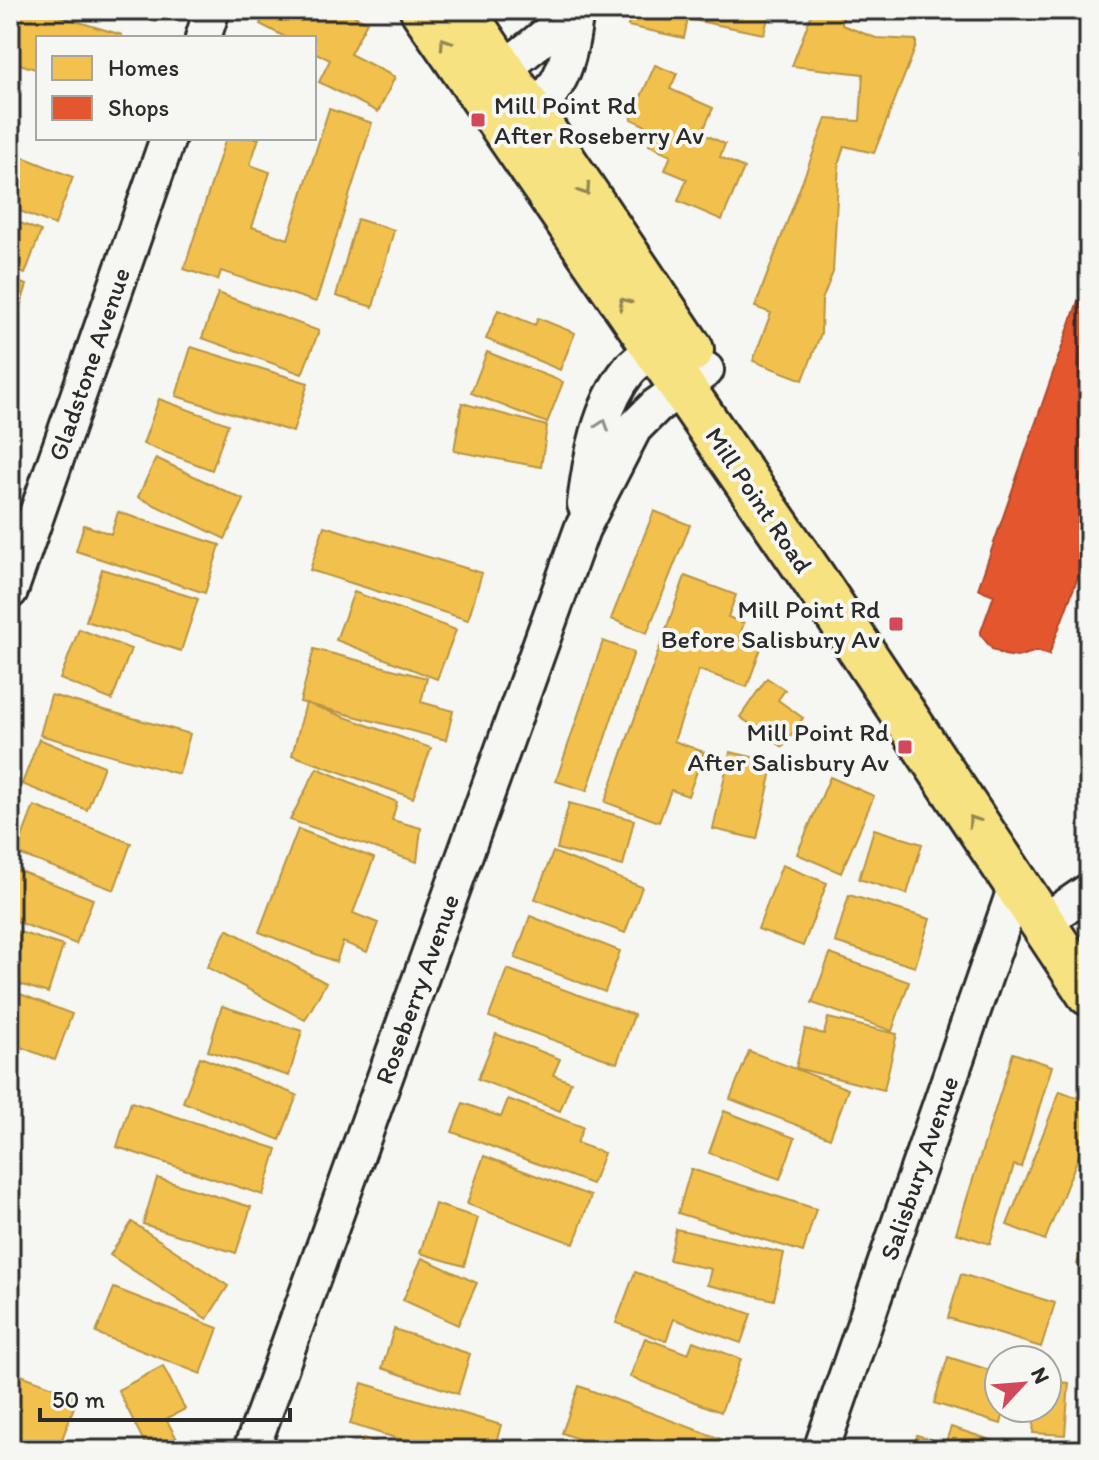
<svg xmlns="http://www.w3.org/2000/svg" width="1099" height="1460" font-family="Itim,sans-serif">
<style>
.homes{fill:#f2c14e;stroke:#b69444;stroke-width:2}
.shops{fill:#e4572e;stroke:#ac4a2d;stroke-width:2}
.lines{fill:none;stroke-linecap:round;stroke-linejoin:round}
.minor-casing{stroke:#2b2b2b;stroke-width:40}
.major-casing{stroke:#2b2b2b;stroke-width:50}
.minor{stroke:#f6f6f2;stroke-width:34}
.major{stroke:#f7e281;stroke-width:44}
.oneway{stroke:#918656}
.oneway2{stroke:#90908e}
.poi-dot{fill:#d1495b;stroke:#f6f6f2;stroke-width:3}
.labels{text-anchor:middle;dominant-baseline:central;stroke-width:8;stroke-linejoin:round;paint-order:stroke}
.poi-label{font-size:26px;fill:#2b2b2b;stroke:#f6f6f2;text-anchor:end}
.street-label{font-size:26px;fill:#2b2b2b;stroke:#f6f6f2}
</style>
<rect width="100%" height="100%" fill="#f6f6f2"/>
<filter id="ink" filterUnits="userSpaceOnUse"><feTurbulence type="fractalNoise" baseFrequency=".0125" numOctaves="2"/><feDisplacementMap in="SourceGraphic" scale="16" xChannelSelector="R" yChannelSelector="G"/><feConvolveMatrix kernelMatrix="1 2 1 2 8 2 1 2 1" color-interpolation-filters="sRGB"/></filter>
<g filter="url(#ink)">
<path class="homes" d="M10,10H39L122,35L121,38H38V70L10,61Z
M267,10H343L367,22L350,54L395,77L378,112L319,82L330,60L314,52V38H287L260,24Z
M631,10H770L764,34L688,19L684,38L628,26Z
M813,10H834L843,13L842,25L876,38L916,40V46L874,153L844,146L839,162L833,272L822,300L821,333L803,380L753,361L771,313L755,307L826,119L860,121L863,74L792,66Z
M655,65L677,74L670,89L713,108L702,133L725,144L720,157L744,168L722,220L678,201L687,179L665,170L671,155L649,145L655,130L631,119Z
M329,109L372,123L316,302L221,271L218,280L184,269L226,138H259L250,165L270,172L252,227L288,239Z
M10,152L73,177L55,225L10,207Z
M10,219L41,231L25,274L10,268Z
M357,219L394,230L373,307L336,296Z
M10,280L27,285L12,333L10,332Z
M218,293L319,331L302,374L202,338Z
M498,310L535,325L538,318L575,333L560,370L486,339Z
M191,347L308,383L293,432L176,396Z
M487,352L563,382L547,423L471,393Z
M159,399L228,424L212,470L143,444Z
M462,403L547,426L541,467L454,451Z
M156,458L244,500L225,539L138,497Z
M654,511L690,525L647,633L611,619Z
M118,512L220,545L205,593L76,551L84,525L111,534Z
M324,526L482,573L468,620L310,570Z
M102,569L198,599L181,651L86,621Z
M685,576L736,595L728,617L744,623L738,640L761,648L747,687L699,670L674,741L704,752L688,796L671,790L659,822L605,802Z
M354,592L456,630L437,679L336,640Z
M79,629L131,649L112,700L60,679Z
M603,641L634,652L587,791L556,781Z
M314,649L427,678L421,702L453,711L446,740L300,702Z
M767,678L785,690L778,700L803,718L783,747L740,717Z
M51,695L190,734L179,774L40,735Z
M306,703L431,748L413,798L292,755Z
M39,739L104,766L87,810L22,784Z
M730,752L774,762L757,839L713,829Z
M317,768L397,802L392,820L421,828L417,862L290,820Z
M830,777L874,796L841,873L797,854Z
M569,803L634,820L623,866L557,849Z
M34,806L131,843L114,890L16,853Z
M298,829L374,858L353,913L378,923L367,952L343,942L336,962L259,932Z
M874,829L922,844L907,894L859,879Z
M553,852L642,887L625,933L535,899Z
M782,865L827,883L803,946L758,929Z
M10,867L93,899L76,944L10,919Z
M849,895L930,919L915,967L835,942Z
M530,916L620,951L605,992L515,958Z
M10,929L63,946L48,993L10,981Z
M227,929L326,983L305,1020L207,967Z
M830,954L909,982L892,1031L812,1003Z
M507,969L634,1015L617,1063L489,1017Z
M10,990L72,1014L55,1060L10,1043Z
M222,1006L302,1031L289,1076L208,1051Z
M828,1018L897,1034L884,1090L796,1068L805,1029L824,1034Z
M496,1034L560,1059L553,1075L571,1082L560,1111L478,1079Z
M749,1051L848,1089L830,1138L730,1099Z
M1013,1053L1052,1066L1021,1167L1014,1165L990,1244L956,1233Z
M200,1057L297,1095L280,1140L183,1102Z
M1060,1091L1089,1102V1130L1045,1240L1007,1225Z
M508,1099L583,1127L577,1143L604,1153L592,1184L452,1132L463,1103L501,1117Z
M131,1102L277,1149L263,1195L117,1147Z
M724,1111L795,1138L780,1179L709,1153Z
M484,1156L591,1196L574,1244L467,1204Z
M691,1169L816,1209L803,1252L678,1213Z
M157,1178L251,1207L236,1253L143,1224Z
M435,1204L478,1218L464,1266L420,1253Z
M132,1222L228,1286L207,1319L110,1255Z
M1089,1225V1268L1077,1264Z
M676,1229L784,1253L774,1300L707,1285L711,1269L669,1260Z
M422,1258L477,1283L458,1325L403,1300Z
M635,1272L751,1314L741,1343L674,1319L666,1341L616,1323Z
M961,1274L1055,1303L1041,1347L948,1318Z
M114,1288L218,1328L201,1374L96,1333Z
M394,1329L470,1354L458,1394L382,1368Z
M645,1338L688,1354L693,1341L741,1359L721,1412L630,1377Z
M948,1357L999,1373V1408H1005L1001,1424L934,1403Z
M163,1366L185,1409L166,1419L177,1439L148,1450L118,1390Z
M10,1371L78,1396L58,1450H10Z
M1047,1381L1069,1383L1065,1435L1033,1433L1035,1408H1047Z
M362,1383L501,1425L494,1450H435L350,1424Z
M579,1386L724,1440L721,1450H608L562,1433Z
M951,1427L994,1441L992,1450H913L917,1435L945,1444Z
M363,1438L395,1450H359Z"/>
<path class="shops" d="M1078,301L1089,304V547L1049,655L1037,651L1017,657L1004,655L992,649L980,634L994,595L978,589Z"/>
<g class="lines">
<g class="minor-casing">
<path id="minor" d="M203,38L212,10
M484,85L550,32L568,10
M514,128C562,90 568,70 576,10
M585,504C590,461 600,405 629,370C641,357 659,346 673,336
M10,591L168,138
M1042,923L1089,891
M251,1450L582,529L634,428L656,406L706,370
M821,1450L1016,886"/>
</g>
<g class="major-casing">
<path id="major" d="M423,10L813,578L1089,993
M462,10L691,350"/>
</g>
<use href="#minor" class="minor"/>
<use href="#major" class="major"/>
</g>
<defs><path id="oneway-chevron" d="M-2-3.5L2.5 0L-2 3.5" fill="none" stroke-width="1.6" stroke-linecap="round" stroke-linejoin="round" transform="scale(2)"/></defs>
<g class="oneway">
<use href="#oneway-chevron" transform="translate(445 43) rotate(-124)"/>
<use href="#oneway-chevron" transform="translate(585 190) rotate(56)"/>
<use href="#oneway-chevron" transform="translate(624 303) rotate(-125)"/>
<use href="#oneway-chevron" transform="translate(973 821) rotate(-124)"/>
</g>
<use class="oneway2" href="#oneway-chevron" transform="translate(603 425) rotate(-71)"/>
</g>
<g class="poi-dot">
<rect x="470" y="112" width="16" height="16" rx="4"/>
<rect x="888" y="616" width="16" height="16" rx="4"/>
<rect x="897" y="739" width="16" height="16" rx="4"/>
</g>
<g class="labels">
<g class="poi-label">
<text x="494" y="105" text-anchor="start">Mill Point Rd<tspan x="494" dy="30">After Roseberry Av</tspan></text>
<text x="880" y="609">Mill Point Rd<tspan x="880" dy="30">Before Salisbury Av</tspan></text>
<text x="889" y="732">Mill Point Rd<tspan x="889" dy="30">After Salisbury Av</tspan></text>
</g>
<g class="street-label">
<text transform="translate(89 364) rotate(-71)">Gladstone Avenue</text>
<text transform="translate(759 500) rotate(56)">Mill Point Road</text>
<text transform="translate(417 989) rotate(-70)">Roseberry Avenue</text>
<text transform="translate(919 1168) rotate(-71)">Salisbury Avenue</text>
</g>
</g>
<rect width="1099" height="1460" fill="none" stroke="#f6f6f2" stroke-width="40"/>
<rect x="20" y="20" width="1059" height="1420" fill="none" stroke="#2b2b2b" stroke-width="3" filter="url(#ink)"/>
<rect x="36" y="36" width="280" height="104" fill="#f6f6f2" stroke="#a5a5a2" stroke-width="2"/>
<rect x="52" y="56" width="40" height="24" fill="#f2c14e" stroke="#a5a5a2" stroke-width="2"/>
<text x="108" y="76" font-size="24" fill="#2b2b2b">Homes</text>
<rect x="52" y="96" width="40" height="24" fill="#e4572e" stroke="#a5a5a2" stroke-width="2"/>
<text x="108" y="116" font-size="24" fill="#2b2b2b">Shops</text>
<g transform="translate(1023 1384) rotate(64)"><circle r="38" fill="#f6f6f2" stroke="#a5a5a2" stroke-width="2"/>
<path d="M0-6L14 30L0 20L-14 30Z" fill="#d1495b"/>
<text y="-12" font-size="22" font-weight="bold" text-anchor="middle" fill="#2b2b2b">N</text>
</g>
<path d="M40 1408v12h250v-12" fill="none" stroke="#2b2b2b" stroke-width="4"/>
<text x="52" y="1408" font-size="24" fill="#2b2b2b" stroke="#f6f6f2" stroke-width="6" paint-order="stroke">50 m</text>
</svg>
